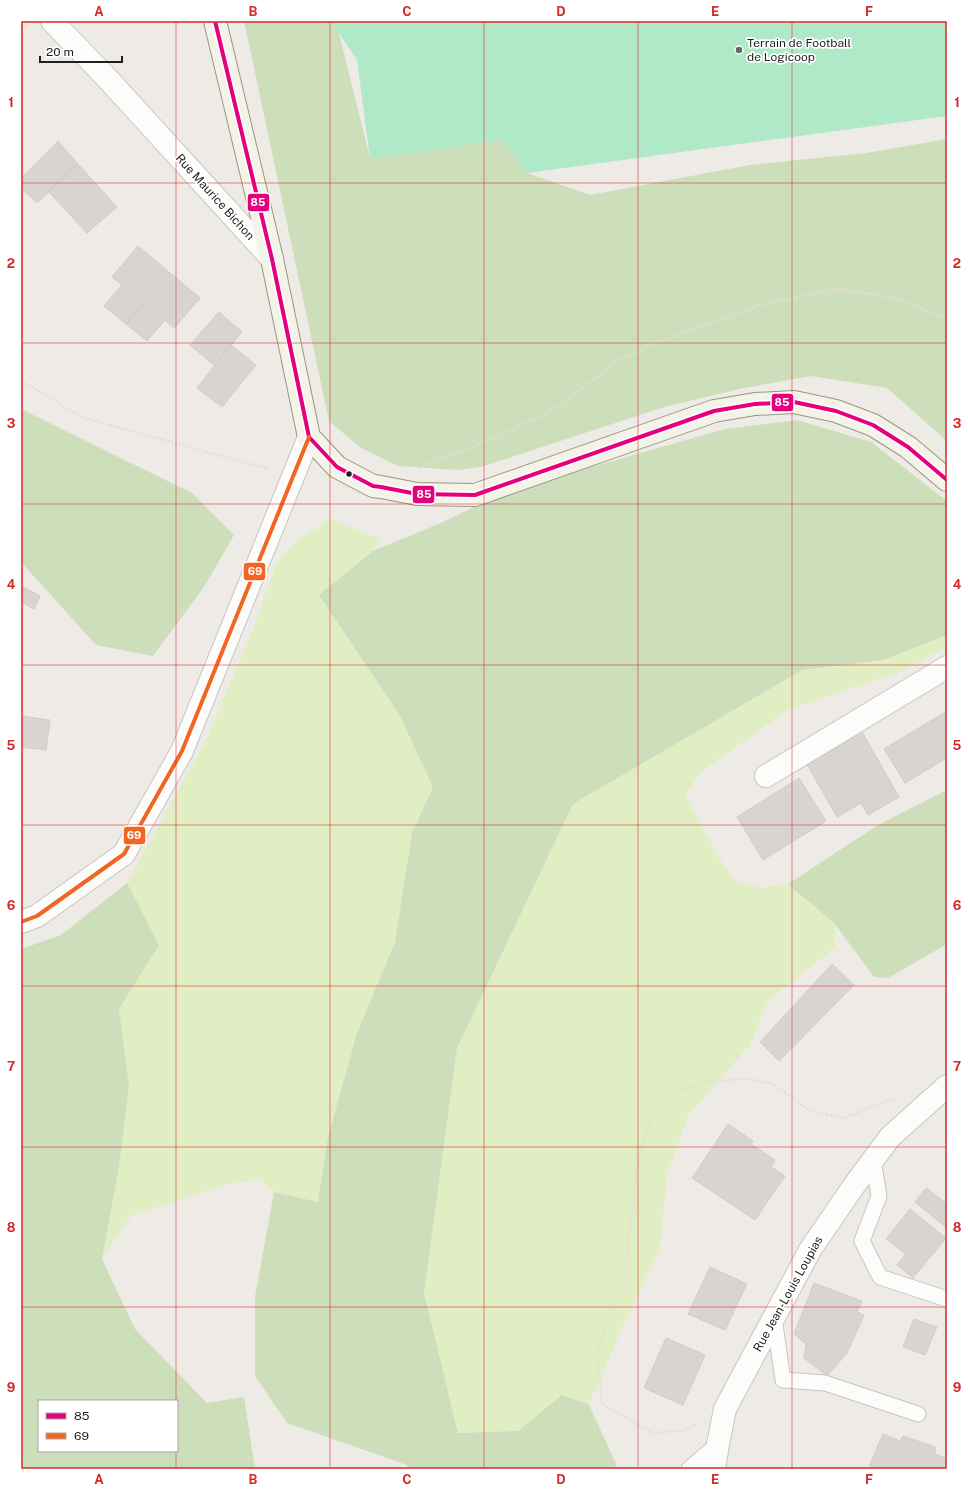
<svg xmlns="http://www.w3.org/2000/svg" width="968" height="1490" font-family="'Public Sans',sans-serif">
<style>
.grass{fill:#e1eec3}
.forest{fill:#cddeba;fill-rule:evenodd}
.pitch{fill:#afe9c7}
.building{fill:#d9d4d2;stroke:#d1ccc8}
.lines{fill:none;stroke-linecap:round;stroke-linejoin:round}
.lane-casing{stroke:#c6c5c3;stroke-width:17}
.street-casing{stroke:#c6c5c3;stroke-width:24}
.secondary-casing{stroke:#99967e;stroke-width:24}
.path{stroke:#ebd9d9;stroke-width:2.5;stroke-dasharray:2 2;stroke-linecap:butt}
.lane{stroke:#fcfcfb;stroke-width:15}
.street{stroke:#fcfcfb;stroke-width:22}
.secondary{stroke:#f4f3ea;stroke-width:22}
.bus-1-casing{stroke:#fff;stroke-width:7}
.bus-2-casing{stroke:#fff;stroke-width:7}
.bus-1{stroke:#e5007d;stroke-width:4}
.bus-2{stroke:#f26522;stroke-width:4}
.grid{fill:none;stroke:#d62828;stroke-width:1;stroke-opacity:0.55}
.poi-dot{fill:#676665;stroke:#fff;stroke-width:1.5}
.bus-dot{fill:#1f1f1f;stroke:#fff;stroke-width:1.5}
.labels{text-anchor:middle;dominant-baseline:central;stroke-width:3.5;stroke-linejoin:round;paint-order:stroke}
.poi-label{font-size:12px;fill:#1f1f1f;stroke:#fff;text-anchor:start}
.street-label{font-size:12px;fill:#1f1f1f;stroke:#fff}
.line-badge{stroke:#fff;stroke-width:1.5}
.badge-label{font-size:11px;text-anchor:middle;font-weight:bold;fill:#fff}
.neatline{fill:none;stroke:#d62828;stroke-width:1.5}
.grid-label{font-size:13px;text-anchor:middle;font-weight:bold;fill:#d62828}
</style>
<rect width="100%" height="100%" fill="#eeebe7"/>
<path class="grass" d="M331,519L381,539L373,551L319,595L399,714L433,787L412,833L395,942L357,1033L328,1137L318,1202L274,1192L260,1179L225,1185L132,1215L102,1259L119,1167L129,1086L119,1009L159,945L127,883L205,742L252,632L276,564L295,542Z
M947,635V647L903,671L788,710L701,772L685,795L720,859L735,881L761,888L788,884L835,924V948L769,1000L749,1046L688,1116L667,1176L660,1249L619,1335L589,1405L562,1395L518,1431L458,1433L424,1293L457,1048L573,804L802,670L883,660Z"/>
<path class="forest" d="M244,21H336L370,158L502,140L527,173L590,195L750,165L866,153L947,139V441L887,388L811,376L744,388L664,407L481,467L458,470L398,466L361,448L329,421Z
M21,409L192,493L234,535L204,587L153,656L96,645L21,562Z
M797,420L871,442L947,501V635L883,660L802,670L573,804L457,1048L424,1293L458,1433L518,1431L562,1395L589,1405L617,1466L611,1469H408L407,1465L287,1423L255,1376V1297L274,1192L318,1202L328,1137L357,1033L395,942L412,833L433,787L399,714L319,595L373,551L443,522L507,491L725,429Z
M947,790V944L888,978L874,977L835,924L788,884L878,825Z
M127,883L159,945L119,1009L129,1086L119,1167L102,1259L135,1329L207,1403L244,1397L255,1469H21V949L61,935ZM39,1401H177V1451H39Z"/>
<path class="pitch" d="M331,21H947V116L527,173L502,140L370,158L357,60Z"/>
<path class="building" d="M58,141L78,164L37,203L21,188V178Z
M78,164L117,207L87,233L48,191Z
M138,246L169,272L126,324L104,306L122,285L112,277Z
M169,272L200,298L174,328L165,320L147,341L126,324Z
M219,312L242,332L214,365L190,345Z
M231,345L256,365L222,407L197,388Z
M21,586L40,596L34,609L23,603L21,607Z
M947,711V758L905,783L884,749Z
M21,716L50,720L46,750L21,747Z
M861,730L899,797L868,815L861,803L837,817L805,761Z
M799,778L826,821L763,860L737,817Z
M832,964L854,985L779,1061L760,1042Z
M728,1124L753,1141L751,1144L775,1160L771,1167L785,1176L755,1220L692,1178Z
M926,1188L947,1204V1228L915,1202Z
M910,1209L946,1238L913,1278L897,1265L906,1254L886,1239Z
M710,1267L747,1284L725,1330L688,1314Z
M814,1283L862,1301L857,1312L864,1315L847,1353L827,1376L804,1358L806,1344L794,1334Z
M914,1319L937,1327L925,1355L903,1347Z
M666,1338L705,1355L683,1405L644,1388Z
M883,1434L900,1441L903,1436L935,1447V1454L947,1459V1469H868Z"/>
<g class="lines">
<g class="lane-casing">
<path id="lane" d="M873,1160L879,1196L862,1241L880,1277L947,1299
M774,1318L783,1380L825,1383L918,1414
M689,1469L718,1444"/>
</g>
<g class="street-casing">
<path id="street" d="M52,21L106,77L272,259
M766,776L947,667
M21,922L37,916L124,854L182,751L309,437
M714,1469L718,1444L725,1409L810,1250L853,1187L890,1137L947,1086"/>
</g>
<g class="secondary-casing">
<path id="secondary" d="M215,21L272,259L309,437L337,467L373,486L381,487L417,494L475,495L714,411L755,404L794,402L836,411L873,425L908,447L947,480"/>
</g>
<path class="path" d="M21,381L84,418L269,469
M419,468L498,436L558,407L619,360L660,341L760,305L838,289L891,297L947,318
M696,1424L685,1430L652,1433L602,1404L597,1354L613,1309L627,1285V1253L637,1166L650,1120L678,1091L710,1081L749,1079L773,1084L811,1111L844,1118L892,1099"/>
<use href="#lane" class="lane"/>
<use href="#street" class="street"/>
<use href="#secondary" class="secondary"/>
<g class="bus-1-casing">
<path id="bus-1" d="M215,21L272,259L309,437L337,467L373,486L381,487L417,494L475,495L714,411L755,404L794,402L836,411L873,425L908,447L947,480"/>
</g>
<g class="bus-2-casing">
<path id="bus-2" d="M21,922L37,916L124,854L182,751L309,437"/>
</g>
<use href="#bus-1" class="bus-1"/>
<use href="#bus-2" class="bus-2"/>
</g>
<path class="grid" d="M176,21V1401M330,21V1469M484,21V1469M638,21V1469M792,21V1469M21,183H947M21,343H947M21,504H947M21,665H947M21,825H947M21,986H947M21,1147H947M21,1307H947M176,1451V1469"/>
<circle class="poi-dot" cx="739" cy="50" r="4"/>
<circle class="bus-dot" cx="349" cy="474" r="3.5"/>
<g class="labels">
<g class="poi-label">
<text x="747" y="43">Terrain de Football<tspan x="747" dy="14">de Logicoop</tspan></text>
</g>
<g class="street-label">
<text transform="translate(215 197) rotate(48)">Rue Maurice Bichon</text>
<text transform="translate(788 1294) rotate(-61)">Rue Jean-Louis Loupias</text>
</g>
</g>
<g class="line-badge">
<rect x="247" y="193" width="23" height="19" rx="4" fill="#e5007d"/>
<rect x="771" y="393" width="23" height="19" rx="4" fill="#e5007d"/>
<rect x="412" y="485" width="23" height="19" rx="4" fill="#e5007d"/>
<rect x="243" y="562" width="23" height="19" rx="4" fill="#f26522"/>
<rect x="123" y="826" width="23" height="19" rx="4" fill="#f26522"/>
</g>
<g class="badge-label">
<text x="258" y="206">85</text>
<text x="782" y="406">85</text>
<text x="424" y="498">85</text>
<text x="255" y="575">69</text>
<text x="134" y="839">69</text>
</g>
<rect width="968" height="1490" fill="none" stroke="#ffffff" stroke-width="44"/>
<rect x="38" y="1400" width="140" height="52" fill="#ffffff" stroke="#a5a5a5"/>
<rect x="46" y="1413" width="20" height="6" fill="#e5007d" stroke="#a5a5a5"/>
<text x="74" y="1420" font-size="12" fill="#1f1f1f">85</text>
<rect x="46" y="1433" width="20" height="6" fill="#f26522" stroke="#a5a5a5"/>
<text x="74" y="1440" font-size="12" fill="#1f1f1f">69</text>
<path d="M40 56v6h82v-6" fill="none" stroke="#1f1f1f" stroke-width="2"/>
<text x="46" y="56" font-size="12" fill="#1f1f1f" stroke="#ffffff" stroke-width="3" paint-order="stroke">20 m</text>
<rect x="22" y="22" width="924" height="1446" class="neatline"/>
<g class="grid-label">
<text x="99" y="16">A</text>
<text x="253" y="16">B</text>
<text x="407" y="16">C</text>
<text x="561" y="16">D</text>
<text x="715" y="16">E</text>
<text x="869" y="16">F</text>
<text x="11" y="107">1</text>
<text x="957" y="107">1</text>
<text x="11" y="268">2</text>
<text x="957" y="268">2</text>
<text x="11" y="428">3</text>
<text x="957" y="428">3</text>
<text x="11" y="589">4</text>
<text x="957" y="589">4</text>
<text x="11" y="750">5</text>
<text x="957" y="750">5</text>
<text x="11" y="910">6</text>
<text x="957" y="910">6</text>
<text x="11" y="1071">7</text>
<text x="957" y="1071">7</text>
<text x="11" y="1232">8</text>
<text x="957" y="1232">8</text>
<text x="11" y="1392">9</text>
<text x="957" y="1392">9</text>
<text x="99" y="1484">A</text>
<text x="253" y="1484">B</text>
<text x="407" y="1484">C</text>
<text x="561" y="1484">D</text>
<text x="715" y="1484">E</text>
<text x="869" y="1484">F</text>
</g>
</svg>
